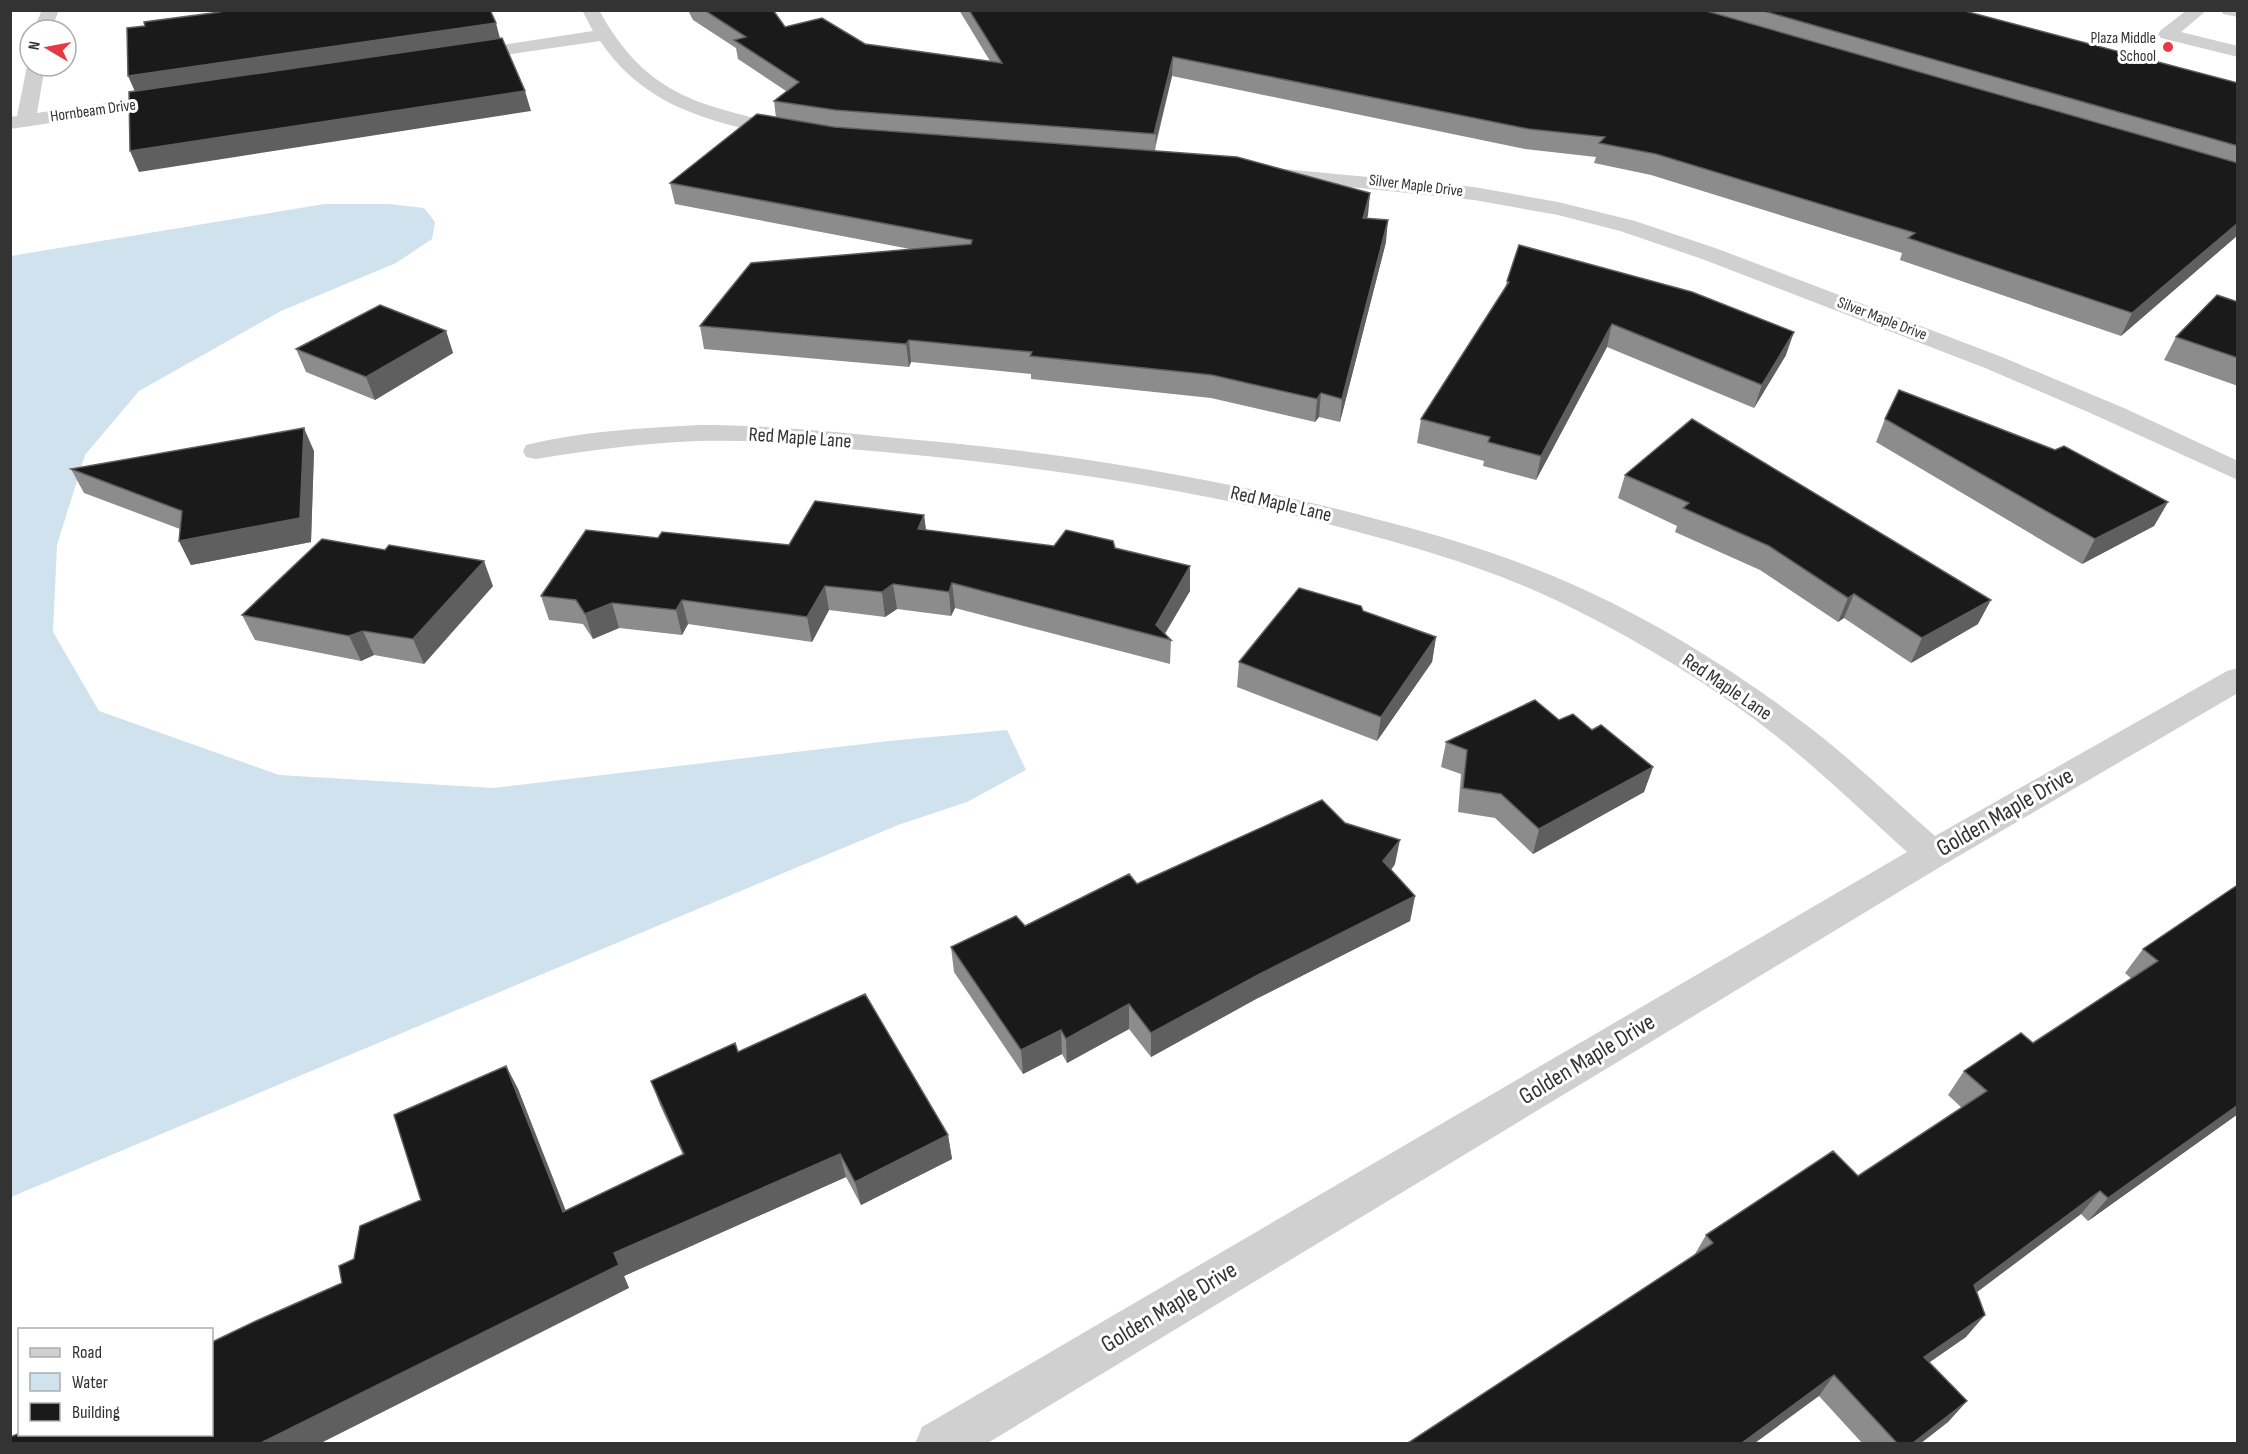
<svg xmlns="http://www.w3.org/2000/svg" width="2248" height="1454" font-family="'Sofia Sans Condensed',sans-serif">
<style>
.water{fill:#cfe2ee}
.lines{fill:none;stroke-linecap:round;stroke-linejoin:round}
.service{fill:#d0d0d0;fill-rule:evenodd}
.minor{fill:#d0d0d0;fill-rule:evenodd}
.wall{fill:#8c8c8c}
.shaded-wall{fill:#5f5f5f}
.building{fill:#1a1a1a;stroke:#5f5f5f;stroke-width:1.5}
.poi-dot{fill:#e63946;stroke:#fff;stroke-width:2}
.labels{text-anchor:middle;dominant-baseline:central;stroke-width:6;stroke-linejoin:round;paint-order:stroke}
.far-poi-label{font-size:16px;fill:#333;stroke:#fff;text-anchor:end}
.far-street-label{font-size:16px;fill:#333;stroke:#fff}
.street-label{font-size:20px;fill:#333;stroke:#fff}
.near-street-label{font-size:24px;fill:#333;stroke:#fff}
</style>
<rect width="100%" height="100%" fill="#fff"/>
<path class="water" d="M324,204H389L424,208L435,222L432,239L396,263L281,311L139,391L85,455L57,545L53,632L99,711L279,775L494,788L889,741L1007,730L1026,770L967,802L898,825L11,1197V256Z"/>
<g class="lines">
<path class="service" d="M2187,10H2207L2181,32L2238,46V57L2161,38L2158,34L2161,30Z
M2221,10H2238V17L2223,14Z"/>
<path class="minor" d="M42,10H59L51,30H33Z
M582,10H599C649,101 705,105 796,128L799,132L796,136C781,140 761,133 746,129C684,114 637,95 600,41L463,61L457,60L454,56L457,52L463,51L593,31Z
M30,62V66H45L37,113L174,93L181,95L184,99L181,103L174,105L10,129V117L17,116L27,66Z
M1262,167L1474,187L1558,202L1635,221L1718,249L2002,357L2124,408L2238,461V480L2088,412L1985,368L1702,259L1620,231L1558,215L1474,200L1255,177L1252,173L1255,169Z
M699,425C769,425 838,432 907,439C1052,451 1195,474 1337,509C1421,530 1506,553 1585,590C1665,627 1743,676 1813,730C1855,763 1894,800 1935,836L2227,671L2238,668V693L1945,864L986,1444H915L922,1427L1907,852C1868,817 1831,781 1791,748C1723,692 1646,644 1566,605C1495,570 1419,548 1343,528C1199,490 1052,468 905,454C836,448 767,439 698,441C643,443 590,450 536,459L526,457L523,451L526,445C582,431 642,428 699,425Z"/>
</g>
<path class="wall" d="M688,10H773L785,27L865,44L990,61L959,10H1961L2238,83V235L2121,336L1900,260L1902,253L1651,175L1594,163L1596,157L1525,149L1172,76L1156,145L1155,151L1370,193L1367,218L1386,242L1340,422L1319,417L1315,422L1211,398L1031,379V374L911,362L909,367L704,349L700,326L910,249L675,204L670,183L776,118L774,101L786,91L738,59L736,48L693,20Z
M1507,281L1786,355L1754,408L1607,347L1536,480L1483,466L1484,461L1417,443L1421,419L1505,289Z
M2238,302V386L2164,360L2176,337Z
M446,331L453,353L375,400L306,372L296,349Z
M1885,419L2168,502L2154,526L2082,564L1876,442Z
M314,451L311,542L191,565L179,541L180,529L84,493L71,469Z
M1625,475L1978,624L1911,663L1844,618L1838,622L1760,570L1675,532L1677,526L1618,498Z
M924,515L926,530L1054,546L1115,548L1190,591L1165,634L1171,640L1170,664L955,608L951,616L897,609L885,617L829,610L812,642L688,624L682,635L619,628L593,639L583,624L549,620L541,596L658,538L789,545Z
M493,586L424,664L374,655L361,661L255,640L242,615Z
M1363,611L1436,637L1432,662L1377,741L1237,687L1239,662Z
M1559,720L1592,730L1653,767L1644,792L1533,854L1495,818L1458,812L1461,774L1441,767L1446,742Z
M1345,823L1395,864L1391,870L1415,896L1410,921L1256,999L1151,1057L1129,1029L1067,1063L1062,1054L1023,1074L954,972L951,947L1025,926L1137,884Z
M2238,887V1114L2088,1221L2081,1214L1977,1292L1966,1337L1929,1362L1967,1401L1948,1422L1921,1443H1862L1819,1396L1695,1254L1706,1235L1858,1176L1962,1108L1948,1095L1964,1071L2033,1043L2132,979L2125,973L2143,949Z
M738,1052L948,1135L952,1159L861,1205L846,1177L624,1276L629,1288L342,1283L354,1259L421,1200L506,1066L518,1089L565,1211L683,1155L660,1105L651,1081Z"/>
<path class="shaded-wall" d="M496,23L501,42L137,96L128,76Z
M1173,57L1172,76L1155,145L1156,134H1154Z
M525,91L531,111L139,172L130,151Z
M1370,193L1368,215L1361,239L1363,218Z
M1388,220L1386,242L1340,422L1342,399Z
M2238,223V235L2121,336L2132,313Z
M1612,324L1607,347L1536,480L1541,456Z
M446,331L453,353L375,400L366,377Z
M1794,332L1786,355L1754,408L1762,385Z
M909,340L911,362L909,367L906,344Z
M1321,393L1319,417L1315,422L1317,399Z
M304,428L314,451L311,542L191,565L179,541Z
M2168,502L2154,526L2082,564L2095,539Z
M924,515L927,539L918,529Z
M484,561L493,586L424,664L413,639Z
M1190,566V591L1162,638L1156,625Z
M952,583L955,608L951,616L949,592Z
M893,584L897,609L885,617L882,592Z
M825,586L829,610L812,642L807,617Z
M1854,594L1844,618L1838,622L1848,598Z
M682,600L688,624L682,635L676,610Z
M1991,600L1978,624L1911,663L1922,638Z
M612,603L619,628L593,639L585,614Z
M363,631L374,655L361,661L349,636Z
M1436,637L1432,662L1377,741L1381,717Z
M1653,767L1644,792L1533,854L1539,829Z
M1400,840L1395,864L1379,886L1383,861Z
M1415,896L1410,921L1256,999L1151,1057V1033L1258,975Z
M1129,1004V1029L1067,1063L1066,1039Z
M1061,1030L1062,1054L1023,1074L1021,1050Z
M506,1066L518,1089L575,1234L563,1212Z
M2238,1105V1114L2088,1221L2108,1198Z
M948,1135L952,1159L861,1205L855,1182Z
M840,1154L846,1177L624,1276L629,1288L321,1443H261L614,1253Z
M2100,1191L2081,1214L1957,1307L1974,1285Z
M1985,1315L1966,1337L1907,1378L1924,1357Z
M1834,1375L1819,1396L1755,1443H1742Z
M1967,1401L1948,1422L1921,1443H1913Z"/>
<path class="building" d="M220,10H490L496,23L128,76L127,28L145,26L144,22L220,12Z
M704,10H773L785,27L822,18L865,44L1002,63L969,10H1703L2238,163V223L2132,313L1908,238L1915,233L1656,154L1599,143L1605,137L1529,129L1173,57L1154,134H1156L835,110L774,101L799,82L734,40L746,37Z
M1760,10H1961L2238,83V146Z
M502,38L525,91L130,151L129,92Z
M757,114L834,127L1237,157L1370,193L1363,218L1388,220L1342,399L1321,393L1317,399L1212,375L1030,356L1032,352L909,340L906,344L700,326L751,263L971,244L972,240L670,183Z
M1519,245L1692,292L1794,332L1762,385L1612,324L1541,456L1488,442L1490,437L1421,419L1509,282L1507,281Z
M2217,295L2238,302V358L2176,337Z
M380,305L446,331L366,377L296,349Z
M1899,390L2055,450L2064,446L2168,502L2095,539L1885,419Z
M1692,419L1991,600L1922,638L1854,594L1848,598L1769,546L1683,508L1689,503L1625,475Z
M304,428L300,518L179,541L182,511L71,469Z
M815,501L924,515L918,529L1054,546L1066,530L1113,541L1115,548L1190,566L1156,625L1171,640L952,583L949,592L893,584L882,592L825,586L807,617L682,600L676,610L612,603L585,614L576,600L541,596L586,530L658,538L662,532L789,545Z
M322,539L385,550L389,545L484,561L413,639L363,631L349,636L242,615Z
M1299,588L1361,606L1363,611L1436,637L1381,717L1239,662Z
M1535,700L1559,720L1573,714L1592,730L1601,725L1653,767L1539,829L1501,794L1463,788L1467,750L1446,742Z
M1322,800L1345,823L1400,840L1383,861L1415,896L1258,975L1151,1033L1129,1004L1066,1039L1061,1030L1021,1050L951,947L1016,916L1025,926L1129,874L1137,884Z
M2236,886L2238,887V1105L2108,1198L2100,1191L1974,1285L1985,1315L1924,1357L1967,1401L1913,1443H1897L1834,1375L1742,1443H1408L1713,1243L1706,1235L1833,1151L1858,1176L1987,1091L1964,1071L2021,1033L2033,1043L2158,961L2143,949Z
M865,994L948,1135L855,1182L840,1154L614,1253L619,1265L261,1443H10V1437L20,1433V1434H212V1342L256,1321L342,1283L339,1266L354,1259L360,1226L421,1200L394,1115L506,1066L563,1212L684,1154L651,1081L735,1043L738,1052Z"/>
<circle class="poi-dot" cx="2168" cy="47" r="6"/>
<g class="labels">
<g class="far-poi-label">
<text x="2156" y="38">Plaza Middle<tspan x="2156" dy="18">School</tspan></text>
</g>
<g class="far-street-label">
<text transform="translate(93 111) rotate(-8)">Hornbeam Drive</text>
<text transform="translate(1416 186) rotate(7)">Silver Maple Drive</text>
<text transform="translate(1882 319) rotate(21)">Silver Maple Drive</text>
</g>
<g class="street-label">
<text transform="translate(800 438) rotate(4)">Red Maple Lane</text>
<text transform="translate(1281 504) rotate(13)">Red Maple Lane</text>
<text transform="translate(1727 687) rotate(34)">Red Maple Lane</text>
</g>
<g class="near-street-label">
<text transform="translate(2005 812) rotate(-30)">Golden Maple Drive</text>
<text transform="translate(1587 1059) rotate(-31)">Golden Maple Drive</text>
<text transform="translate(1169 1307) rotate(-31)">Golden Maple Drive</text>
</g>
</g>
<rect width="2248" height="1454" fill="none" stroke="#333333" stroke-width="24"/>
<rect x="18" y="1328" width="195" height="108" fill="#ffffff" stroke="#adadad" stroke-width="1.5"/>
<rect x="30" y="1348" width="30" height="9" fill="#d0d0d0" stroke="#adadad" stroke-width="1.5"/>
<text x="72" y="1358" font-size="18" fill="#333333">Road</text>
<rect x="30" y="1373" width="30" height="18" fill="#cfe2ee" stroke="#adadad" stroke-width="1.5"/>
<text x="72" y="1388" font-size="18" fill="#333333">Water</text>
<rect x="30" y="1403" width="30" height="18" fill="#1a1a1a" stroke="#adadad" stroke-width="1.5"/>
<text x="72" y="1418" font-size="18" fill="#333333">Building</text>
<g transform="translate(48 48) rotate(280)"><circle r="28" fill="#ffffff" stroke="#adadad" stroke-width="1.5"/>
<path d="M0-4.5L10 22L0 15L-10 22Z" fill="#e63946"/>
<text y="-9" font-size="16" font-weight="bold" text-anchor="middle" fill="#333333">N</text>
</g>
</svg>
